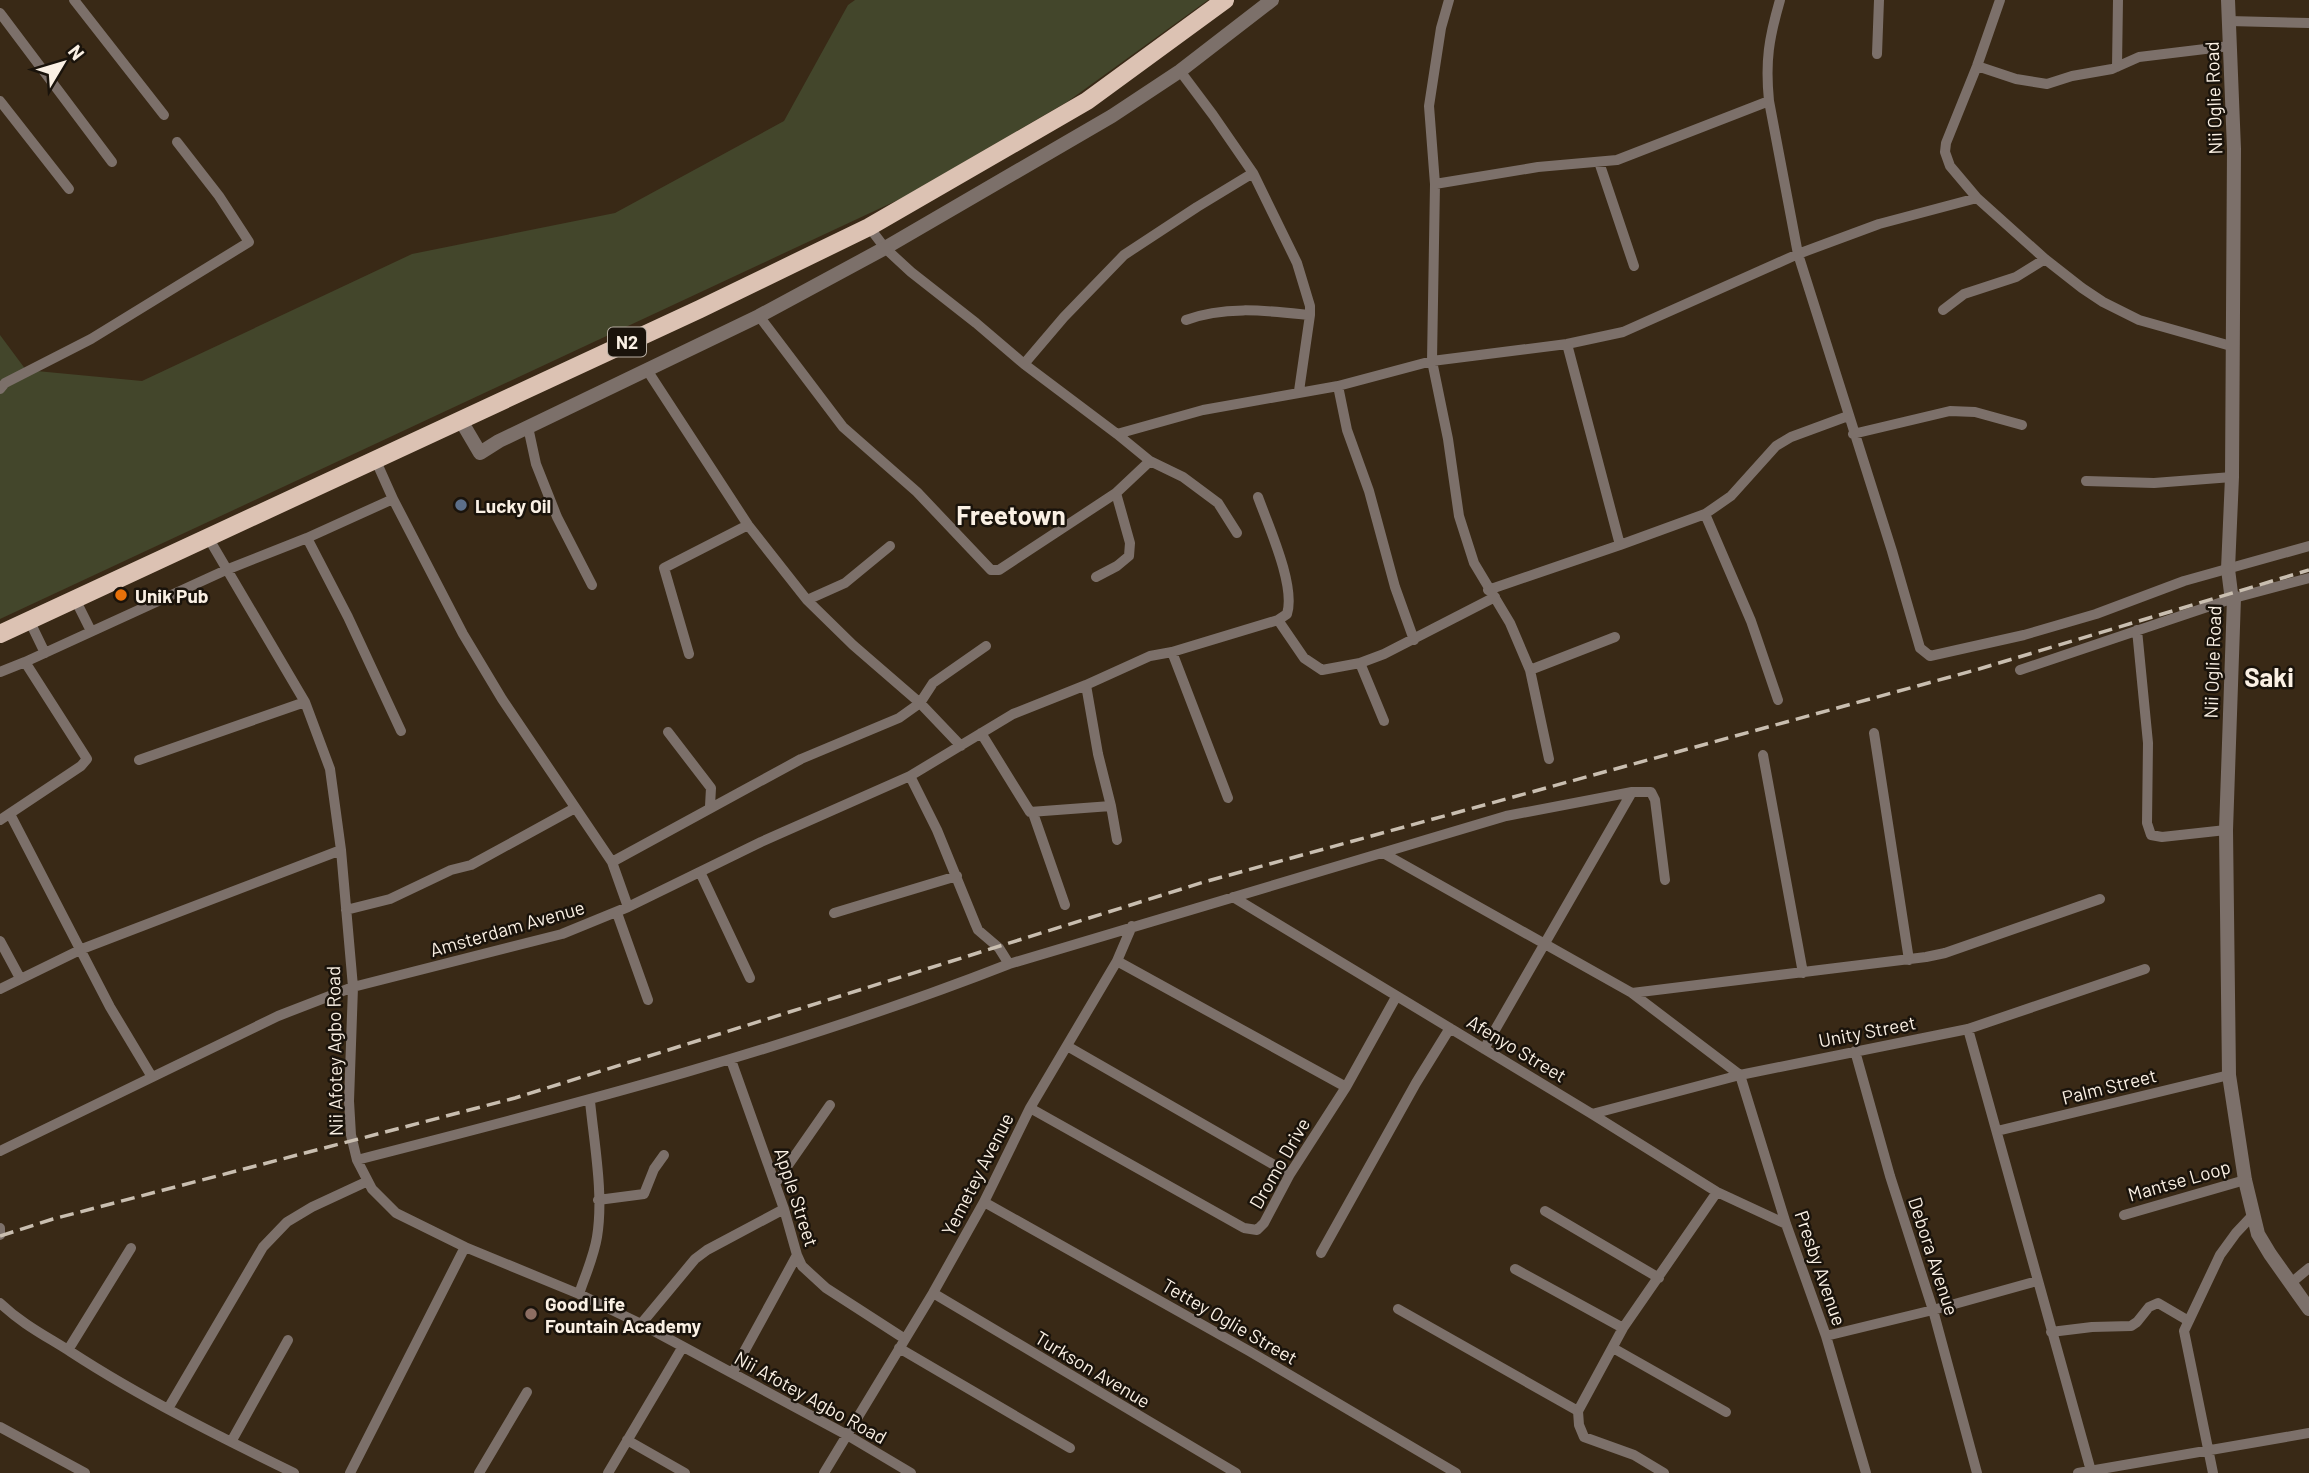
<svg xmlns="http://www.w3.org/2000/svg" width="2309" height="1473" font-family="Barlow,sans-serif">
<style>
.green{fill:#43462b}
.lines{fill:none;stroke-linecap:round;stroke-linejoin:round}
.minor{stroke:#7c706a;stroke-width:10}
.tertiary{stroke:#7c706a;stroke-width:14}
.trunk{stroke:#dcc2b3;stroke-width:18}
.rail{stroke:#c9beb0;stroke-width:3.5;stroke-dasharray:14 7;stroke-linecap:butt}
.service-dot{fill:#5c6f8a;stroke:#1a130b;stroke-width:2.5}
.food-dot{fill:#e8710a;stroke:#1a130b;stroke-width:2.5}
.education-dot{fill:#8d6e63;stroke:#1a130b;stroke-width:2.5}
.labels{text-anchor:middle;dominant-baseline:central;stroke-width:5;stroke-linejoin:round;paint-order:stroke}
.shield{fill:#1a130b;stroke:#b7aea3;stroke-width:2}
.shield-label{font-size:18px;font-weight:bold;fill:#faf0e4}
.street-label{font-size:19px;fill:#faf0e4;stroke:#1a130b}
.poi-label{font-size:19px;font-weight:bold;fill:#faf0e4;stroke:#1a130b;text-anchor:start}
.district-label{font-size:26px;font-weight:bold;fill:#faf0e4;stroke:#1a130b}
</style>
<rect width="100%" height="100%" fill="#392916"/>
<path class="green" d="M855,0H1208L1067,102L900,199L0,619V335L26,370L142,381L412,254L615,213L784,121L848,5Z"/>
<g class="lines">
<path class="minor" d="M74,0L164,115
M1449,0L1441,28L1429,106L1435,184L1432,361L1567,344L1623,332L1798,254L1892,551L1920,648L1930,656L2024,635L2096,614L2184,581L2309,546
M1780,0C1769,38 1765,61 1769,101L1798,254L1879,224L1977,198
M2000,0L1977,66L1946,143L1945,152L1950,166L1977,198L2045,259L2082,288L2103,302L2139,320L2231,346
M0,13L112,162
M2229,21L2309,23
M1877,54L1879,0
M1977,66L2016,79L2047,84L2072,76L2112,69L2139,57L2230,46
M2117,67L2118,0
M1180,71L1213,115L1253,173L1297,263L1310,306V315L1299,391
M0,101L69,189
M1599,162L1634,266
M1435,184L1538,167L1617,160L1769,101
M869,227L885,248L911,272L976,323L1024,364L1117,434
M1943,310L1964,294L2016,277L2045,259
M759,316L843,427L917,492L991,570H999L1116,493L1150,461
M1186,320C1225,305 1270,311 1310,315
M1024,364L1064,317L1124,255L1197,207L1253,173
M647,370L748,525L807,600L853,645L920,703L961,746
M1338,386L1347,430L1369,491L1395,587L1414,640
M0,389L5,383L91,339L249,242L219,196L177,142
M528,427L536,464L557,517L592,585
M1853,434L1950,411L1975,412L2022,425
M2086,481L2154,483L2232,477
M1258,497C1268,525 1296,586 1287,614L1278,620
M1705,514L1751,621L1778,700
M1237,533L1218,503L1183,477L1150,461L1117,434L1203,410L1338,386L1432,361L1448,439L1459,516L1474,563L1510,623L1530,670L1549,759
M307,538L348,617L401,731
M209,539L305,702L330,769L341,850L353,987L349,1101L351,1135L357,1160L372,1189L396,1213L465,1247L579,1294L641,1324L847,1435L911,1473
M1620,545L1705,514L1731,496L1776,446L1791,437L1848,416
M1096,577L1117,566L1129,556L1130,543L1116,493
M1488,590L1620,545L1567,344
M807,600L845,583L890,546
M76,601L91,631
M30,622L45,653
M2137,630L2148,743L2147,823L2151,835L2162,837L2226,830
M1172,652L1228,798
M689,654L664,568L748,525
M25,662L226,570L307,538L393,499
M1360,663L1384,721
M1530,670L1615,637
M2020,670L2234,598L2309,578
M0,672L25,662L87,759L81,766L0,820
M1086,685L1098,754L1111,806L1117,840
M668,732L711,788L710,806
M981,733L1030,812L1111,806
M1874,733L1909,960
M1763,755L1803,973
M139,760L305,702
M910,776L937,830L975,923L978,930L999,948L1009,964
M1033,813L1065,905
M10,814L110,1007L152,1077
M1383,853L1632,993L1740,1075
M612,862L801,759L899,718L920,703L933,683L986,646
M700,872L750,978
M1233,897L1592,1114L1717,1192L1786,1224
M628,907L761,842L910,776L1013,714L1086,685L1150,656L1172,652L1278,620L1304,658L1322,670L1360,663L1384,654L1495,597
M346,910L390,899L451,870L471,865L575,808
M617,913L648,1000
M834,913L957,876
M0,941L20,978
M1117,961L1346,1087
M0,989L82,949L341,850
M1632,993L1926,957L1945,953L2100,899
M1968,1029L2091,1471
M1067,1046L1290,1174
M1484,1049L1632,792
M1855,1051L1890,1176L1933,1310L1977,1473
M731,1060L784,1209L797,1255L802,1266L826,1288L905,1339
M1740,1075L1786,1224L1826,1336L1866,1473
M1030,1108L1244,1228L1257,1230L1264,1223L1290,1174L1346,1087L1396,997
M1592,1114L1740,1075L1968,1029L2145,969
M1997,1131L2229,1075
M0,1151L278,1016L353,987L562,934L628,907L612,862L502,699L463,634L393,499L376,461
M357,1160C577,1104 797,1047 1009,964L1506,816L1632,792H1651L1655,800L1665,880
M775,1184L830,1105
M598,1200L644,1194L654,1169L664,1155
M984,1202L1249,1351L1456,1473
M1545,1211L1659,1278
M2124,1215L2245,1180
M0,1228V1235
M1321,1253L1416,1083L1450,1028
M1515,1269L1623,1328
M2291,1283L2309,1268
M933,1293L1236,1473
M579,1294C585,1276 594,1256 597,1237C604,1195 594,1143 590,1101
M0,1303C22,1324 46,1336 71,1352C140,1397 220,1437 294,1473
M1398,1309L1578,1411
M641,1324L695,1259L707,1250L784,1209
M2051,1332L2092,1327L2131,1326L2137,1322L2149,1307L2158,1303L2187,1320
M1826,1336L1933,1310L2037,1281
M899,1348L1070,1448
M1613,1348L1726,1412
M68,1350L131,1248
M733,1372L797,1255
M169,1407L263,1247L287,1222L312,1207L368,1181
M0,1427L85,1473
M627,1440L685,1473
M231,1442L288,1340
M350,1473L465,1247
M479,1473L527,1392
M608,1473L682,1348
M824,1473L933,1293L984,1202L1030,1108L1117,961L1132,926
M1664,1473L1634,1455L1584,1437L1579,1425L1578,1411L1623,1328L1717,1192
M2078,1473L2309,1433
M2213,1473L2184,1331L2220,1255L2236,1233L2252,1216"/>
<path class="tertiary" d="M2228,0L2234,149L2232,477L2228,569L2231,593L2234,598L2226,830L2229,1075L2245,1180L2258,1234L2270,1254L2309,1309
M460,419L480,453L499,441L759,316L885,248L1112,116L1180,71L1272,0"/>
<path class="trunk" d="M0,634L700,309L869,227L1087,101L1225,0"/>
<path class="rail" d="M0,1236L53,1219L515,1098L1204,882L1979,669L2309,570"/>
</g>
<circle class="service-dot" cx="461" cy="505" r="7"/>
<circle class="food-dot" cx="121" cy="595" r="7"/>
<circle class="education-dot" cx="531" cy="1314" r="7"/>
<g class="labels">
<rect class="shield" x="608" y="327.5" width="38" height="29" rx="5"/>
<g class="shield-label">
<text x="627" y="342">N2</text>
</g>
<g class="street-label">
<text transform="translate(2213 98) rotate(-92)">Nii Oglie Road</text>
<text transform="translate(2212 662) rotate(-88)">Nii Oglie Road</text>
<text transform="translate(507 928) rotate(-16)">Amsterdam Avenue</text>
<text transform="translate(1867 1031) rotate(-11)">Unity Street</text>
<text transform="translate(1517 1048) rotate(31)">Afenyo Street</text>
<text transform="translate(334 1051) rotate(-91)">Nii Afotey Agbo Road</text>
<text transform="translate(2109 1086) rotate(-14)">Palm Street</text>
<text transform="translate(1279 1163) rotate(-60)">Dromo Drive</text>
<text transform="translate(977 1174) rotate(-63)">Yemetey Avenue</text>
<text transform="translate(2179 1180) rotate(-16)">Mantse Loop</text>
<text transform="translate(797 1197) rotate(72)">Apple Street</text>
<text transform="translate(1934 1256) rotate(72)">Debora Avenue</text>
<text transform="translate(1821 1268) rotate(71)">Presby Avenue</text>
<text transform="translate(1230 1321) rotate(30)">Tettey Oglie Street</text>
<text transform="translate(1093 1369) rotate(31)">Turkson Avenue</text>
<text transform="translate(811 1397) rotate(29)">Nii Afotey Agbo Road</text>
</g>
<g class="poi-label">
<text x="475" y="505">Lucky Oil</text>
<text x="135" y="595">Unik Pub</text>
<text x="545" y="1303">Good Life<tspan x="545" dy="22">Fountain Academy</tspan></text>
</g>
<g class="district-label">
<text x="1011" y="514">Freetown</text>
<text x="2269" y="676">Saki</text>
</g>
</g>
<g transform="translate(63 63) rotate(52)" stroke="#1a130b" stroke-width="5" paint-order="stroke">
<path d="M0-5L12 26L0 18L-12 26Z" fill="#faf0e4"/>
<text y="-10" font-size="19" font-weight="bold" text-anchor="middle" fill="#faf0e4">N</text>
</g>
</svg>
